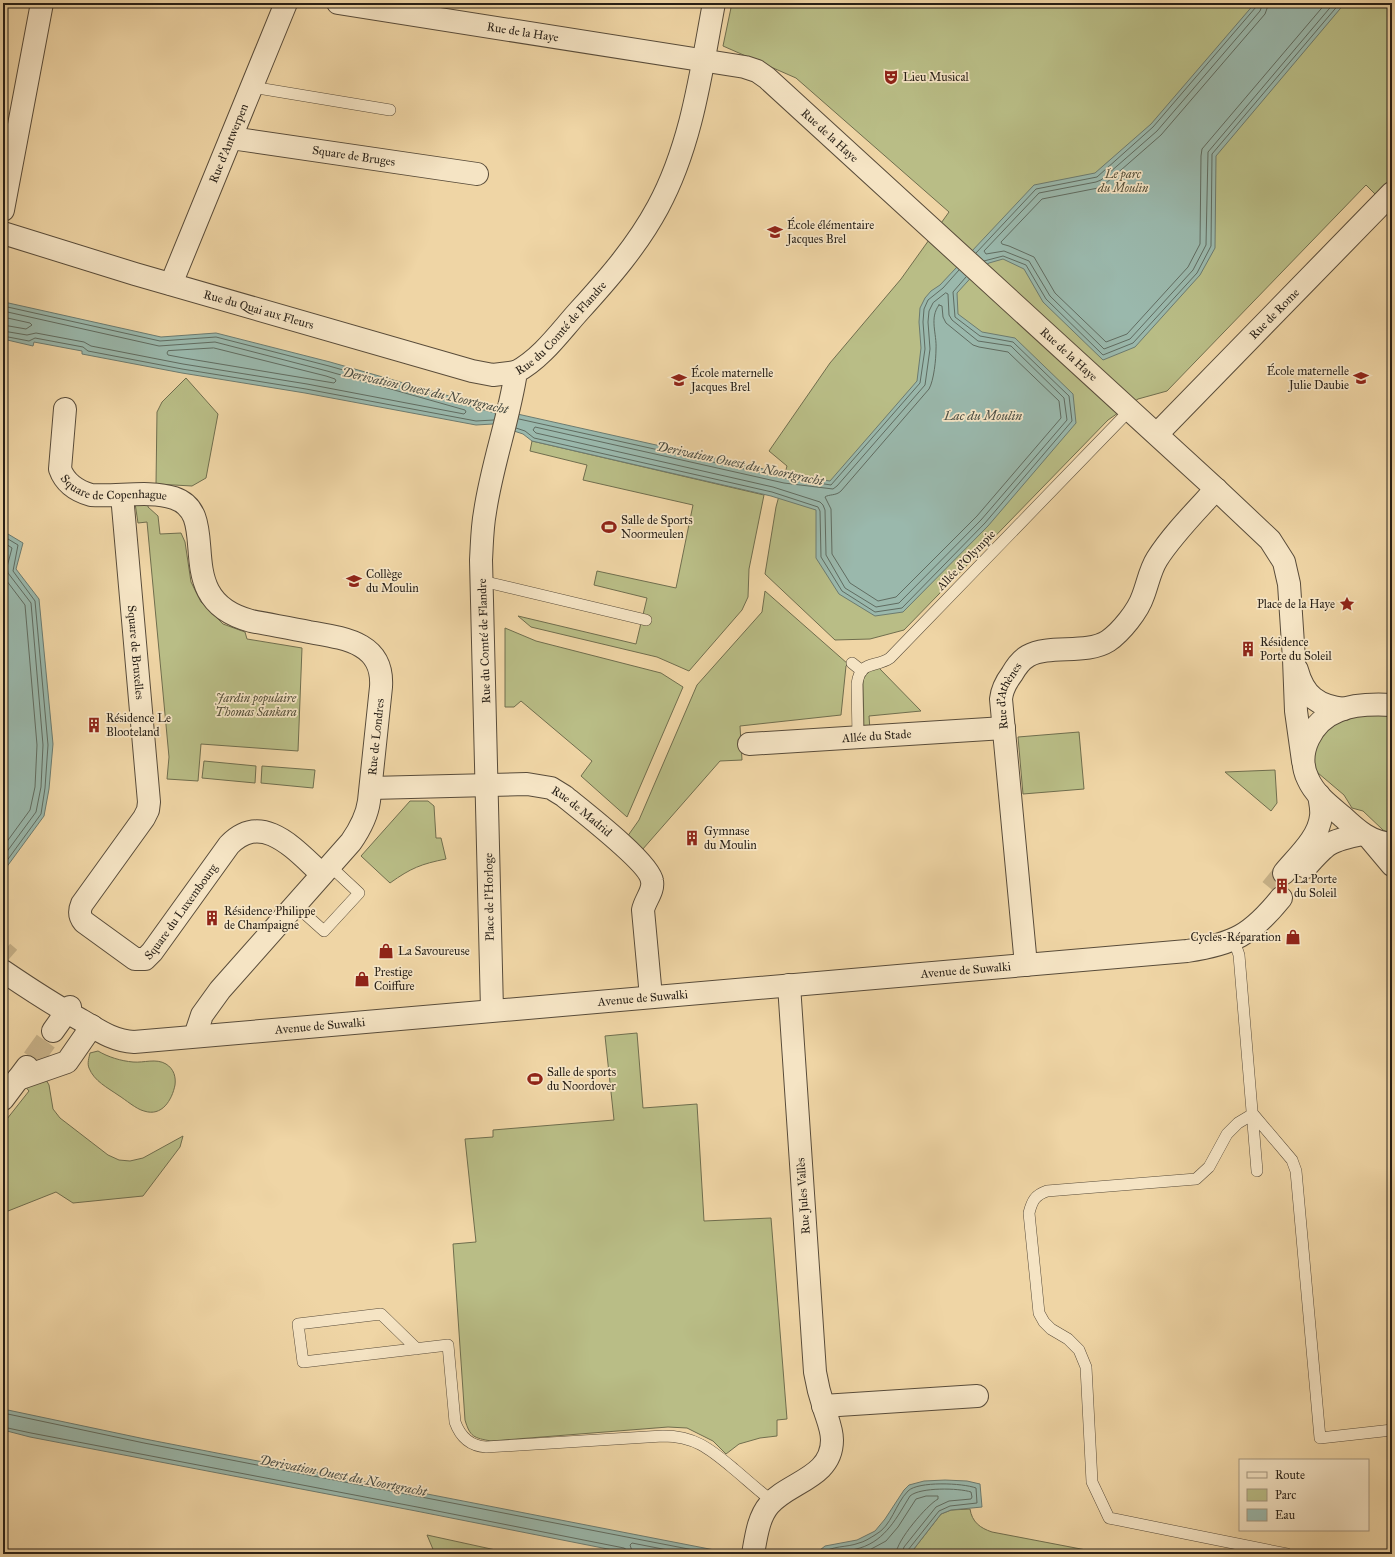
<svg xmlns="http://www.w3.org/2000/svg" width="1395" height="1557" font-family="'IM FELL Great Primer',serif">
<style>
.green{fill:#b9bd86;stroke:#706e4e}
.water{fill:#9ab8ac;stroke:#6c7b70}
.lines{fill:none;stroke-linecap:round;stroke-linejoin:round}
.shore{stroke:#606c61;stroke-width:1}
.minor-tunnel{stroke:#c7b188;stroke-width:22;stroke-dasharray:22 11;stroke-linecap:butt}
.tertiary-tunnel{stroke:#c7b188;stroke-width:22;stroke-dasharray:22 11;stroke-linecap:butt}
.service-casing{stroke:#594c3a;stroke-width:12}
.minor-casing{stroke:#594c3a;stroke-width:24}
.tertiary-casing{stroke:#594c3a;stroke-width:24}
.service{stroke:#f5e4c4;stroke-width:11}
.minor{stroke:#f5e4c4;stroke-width:22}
.tertiary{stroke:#f5e4c4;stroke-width:22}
.labels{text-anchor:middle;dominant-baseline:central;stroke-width:3.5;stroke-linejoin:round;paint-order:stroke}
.street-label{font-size:12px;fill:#271f16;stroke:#f5e4c4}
.poi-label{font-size:12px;fill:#271f16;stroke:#f5e4c4;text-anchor:start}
.park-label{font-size:12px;font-style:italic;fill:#534e38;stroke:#f5e4c4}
.water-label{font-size:13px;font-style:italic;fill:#4a4d43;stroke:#f5e4c4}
</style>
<rect width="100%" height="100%" fill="#efd5a5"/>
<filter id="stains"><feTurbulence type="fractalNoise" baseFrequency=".005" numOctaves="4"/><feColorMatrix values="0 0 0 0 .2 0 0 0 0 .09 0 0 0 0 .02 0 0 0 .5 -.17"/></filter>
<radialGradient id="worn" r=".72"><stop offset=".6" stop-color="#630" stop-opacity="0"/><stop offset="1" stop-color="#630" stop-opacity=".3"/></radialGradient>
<path class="green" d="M732,3H1392V178L1376,195L1366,185L1167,391L1138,399L1108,420L904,630L870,639L835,640L765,574L776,507L787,466L769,451L830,363L901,279L949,212L796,78L723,46Z
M186,378L218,414L206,478L192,486L156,484L157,412L162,402Z
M532,441L764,495L749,569L748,597L742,610L689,671L657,657L531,627L518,616L636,644L647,598L594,585L597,571L676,588L693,505L583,480L587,465L530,451Z
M148,501V507L158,516L160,534L181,533L185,542L191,582L201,602L223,624L245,632L247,639L302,648L298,751L201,744L198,781L167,779L169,757L147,522L138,523L135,503Z
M765,591L848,664L846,666L841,715L740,726L742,760L720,761L642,850L627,837L639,820L697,685L762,612Z
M505,628L536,641L661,673L683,687L627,817L581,776L592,761L521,701L514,707H505Z
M879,668L921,711L869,716L870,730H864L863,680C867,672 871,669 879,668Z
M1392,714V835L1383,830L1363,811L1352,808L1344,795L1318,773L1315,768L1312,757L1318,736L1347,716Z
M1079,732L1084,789L1023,794L1018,737Z
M204,761L256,766L255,783L202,778Z
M262,766L315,770L313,788L261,783Z
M1275,770L1277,803L1271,811L1225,772Z
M410,801H428L434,806L436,838H441L446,859C421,864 411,868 390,883L361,856Z
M637,1033L643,1108L697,1104L704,1221L771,1218L787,1419L777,1420V1436L760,1438L739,1444L726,1454L713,1441L687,1428L668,1427L491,1441C474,1438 470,1437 465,1420L453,1244L476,1242L465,1139L493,1137V1130L614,1120L605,1036Z
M98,1051C108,1057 121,1061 133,1062C144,1063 156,1058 166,1064C174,1069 176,1077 175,1085C172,1100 162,1117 144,1111C136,1109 126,1100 118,1095C108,1088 94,1081 89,1068C87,1063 89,1058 90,1053Z
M44,1076L49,1085L53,1109L60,1118L108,1155L119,1160L130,1161L143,1158L183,1136L180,1147L143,1196L73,1203L56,1192L3,1213V1124L29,1091L23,1084Z
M970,1509C972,1522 980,1528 992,1532L1107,1554H910L941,1514L951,1510Z
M427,1535L514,1554H435Z"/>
<path class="water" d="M1255,3H1345L1216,156L1215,248L1200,275L1135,347L1103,360L1043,302L1024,269L1003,259L989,263L977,271L957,293L958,314L982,332L1015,338L1073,394L1076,423L988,526L903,612L875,616L839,594L816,558V510L771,496L532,441L523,434L493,424L476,425L305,393L182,373L82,354V351L34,342L33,346L3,339V303L4,302L161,337L216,333L330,362L495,409L786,474L830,481L917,381L921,348L919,322L920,308L925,298L931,291L940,285L1034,185L1095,173L1151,124Z
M3,531L23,543L16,569L39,599L53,744L49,789L44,816L3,872Z
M3,1409L145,1439L735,1554H633L416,1511L30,1437L3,1430Z
M945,1480L967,1481L980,1484L982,1507L951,1510L941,1514L910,1554H815L825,1546L857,1540L875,1531L885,1519L904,1490L909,1485L924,1481Z"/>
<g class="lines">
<path class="shore" d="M1263,3L1260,11L1157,131L1101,180L1096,182L1039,193L984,251L986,254L1004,251L1029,261L1050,296L1104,349L1130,339L1193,270L1206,245L1208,152L1334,3
M1269,3L1265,14L1161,135L1105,184L1098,188L1042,199L1001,242L1002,244L1009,246L1034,257L1055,293L1106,342L1127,334L1188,267L1200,244L1201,156L1202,149L1326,3
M976,253L1036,189L1097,177L1153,127L1256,7L1257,3
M984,261L1003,256L1026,265L1046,299L1103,355L1133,343L1197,273L1211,246L1212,154L1340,3
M946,293L948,294L949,315L952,320L978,341L1011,346L1064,398L1067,420L981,520L899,603L876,607L845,588L826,555L825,510L823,505L820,502L773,487L536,433L533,430L535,427L784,483L833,489L837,486L925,385L930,349L928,322L929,311L933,303Z
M939,305L942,306L943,317L946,323L973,345L979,347L1008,352L1059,401L1061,418L977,516L896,597L878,601L850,583L832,554L831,509L825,497C829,494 836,496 841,491L929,389C934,380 936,359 936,349C937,334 929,318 939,305Z
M3,306L160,341L216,337L329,366L495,413
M3,311L159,346L215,342L327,371L465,410L466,412L464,414L307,384L183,364L91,346L84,342L36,333L27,335L3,331
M3,317L30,323L32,325L26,329L3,325
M3,336L29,341L35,338L83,347L88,351L182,369L306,389L476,421L494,420
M214,348L326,376L335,379L336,381L334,383L184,358L168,355L167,353L168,351Z
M519,419L785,478L831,485L920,383L925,349L923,322L924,309L928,300L943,288L959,270
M516,428L525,431L534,438L772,492L818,507L820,511L821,557L842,591L875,612L902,608L985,523L1072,421L1069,396L1013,342L980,336L955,317L953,292L966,277
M3,536L18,545L13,571L35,601L48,745L45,788L41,814L3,866
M3,542L12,548L7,567L8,573L31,603L43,745L41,787L36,812L3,857
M3,576L25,605L37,745L35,787L30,810L3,847
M3,1413L144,1443L714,1554
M3,1427L31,1433L417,1507L624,1548L627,1550L628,1554
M633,1554L630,1545L632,1543L688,1554
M821,1554C832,1545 846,1548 859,1543C864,1542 870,1538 875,1535C892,1526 895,1504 908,1491C918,1481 963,1483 976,1488L977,1503L950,1506L939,1511L908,1550L907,1554
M829,1554C839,1552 850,1551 860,1548C886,1540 897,1517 910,1496C920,1487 959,1488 971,1492L972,1497L971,1499L949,1501L936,1507L904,1547L902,1554
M862,1554L886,1541L898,1527L916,1499L926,1496H938V1499C927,1505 896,1541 896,1554"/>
<path class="minor-tunnel" d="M33,1059L53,1031"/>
<path class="tertiary-tunnel" d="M1271,889L1284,873
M3,952L10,958"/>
<g class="service-casing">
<path id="service" d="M252,87L390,110
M482,581L646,620
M852,663L862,671
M858,737L857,684C860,660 875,668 890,658L1130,410
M295,905L324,931L359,893L330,866
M1232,935L1239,955L1257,1171
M417,1349L381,1314L298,1324L303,1362L448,1345L455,1422C460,1436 470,1446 486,1447L663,1436C695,1436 710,1449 734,1469C747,1480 759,1491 772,1501
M1287,1554L1109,1518L1092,1482L1086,1367L1079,1350L1068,1339L1051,1329L1044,1322L1039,1313L1029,1213C1032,1201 1035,1195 1047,1191L1196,1179L1209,1167L1227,1134L1238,1123L1253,1114L1292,1160L1296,1171L1320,1438L1392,1430"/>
</g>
<g class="minor-casing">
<g id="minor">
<path id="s1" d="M338,3L745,67L757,71L767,78L1216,489L1270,540L1284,562L1289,584L1294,659L1296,711L1303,761"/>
<path id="s2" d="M231,138L477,174"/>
<path id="s3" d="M3,233L135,274L472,371L493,375L516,372"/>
<path id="s4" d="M171,284L286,3"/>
<path id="s5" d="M65,409L60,469C65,483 77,491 91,495C117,497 150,490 174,498C225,515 167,599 251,621C271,625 290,628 309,632C343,638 384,642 381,687L369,801C367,816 360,829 351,842L220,990L202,1015L195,1036"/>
<path id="s6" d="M1157,434L1392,193"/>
<path id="s7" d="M122,495L149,802L148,810L144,818L82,904C79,911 79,916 84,922L135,959H145L152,952L229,845C263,810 296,851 322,874"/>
<path d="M1297,670C1304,696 1318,706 1344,709"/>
<path id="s8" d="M749,744L1004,728"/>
<path id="s9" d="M371,788L527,784L551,788L564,796C581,810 650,863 652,881C654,891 645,900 643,910L651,997"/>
<path id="s10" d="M1026,965L1001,699C1002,689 1006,682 1012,674C1016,667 1021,660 1028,656C1050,644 1086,655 1108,641C1121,632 1138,611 1143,596C1148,583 1150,570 1157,559C1172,535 1197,510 1216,489"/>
<path id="s11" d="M492,1010L481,560C482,544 482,528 485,512C492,464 509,419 516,372C542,358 560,332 579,311C609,278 637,246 658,207C692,144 701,72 714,3"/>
<path d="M53,1031L70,1007"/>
<path d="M18,1079L67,1062L92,1026"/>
<path d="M3,1099L27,1067"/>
<path d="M823,1406L977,1396"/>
<path d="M753,1554C756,1538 758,1518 769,1505C788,1482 832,1478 832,1440C832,1429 827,1418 824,1408C820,1396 817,1384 815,1372L789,985"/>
</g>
</g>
<g class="tertiary-casing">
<g id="tertiary">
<path d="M3,210L42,3"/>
<path d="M1392,705C1374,704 1354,704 1338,711C1312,721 1295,753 1308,779C1315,795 1330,806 1343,817C1358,831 1370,842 1392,844"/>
<path d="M1371,840L1392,865"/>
<path d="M1306,867C1327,843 1329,841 1362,834"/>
<path d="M1284,873C1297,857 1319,838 1321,816C1322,809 1320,802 1319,795"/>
<path id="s12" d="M3,971C28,988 54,1005 81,1020C98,1030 113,1041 134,1042L1187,951C1234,944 1251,935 1281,898"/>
</g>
</g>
<use href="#service" class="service"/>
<use href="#minor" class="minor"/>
<use href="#tertiary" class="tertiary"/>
</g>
<defs>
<g id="theatre-bare" transform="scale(1.2)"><path d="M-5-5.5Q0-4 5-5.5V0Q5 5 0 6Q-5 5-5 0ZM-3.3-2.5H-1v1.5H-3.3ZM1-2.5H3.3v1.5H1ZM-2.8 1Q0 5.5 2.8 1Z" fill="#8f2418" stroke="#f5e4c4" stroke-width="2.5" paint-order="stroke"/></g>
<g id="school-bare" transform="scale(1.2)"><path d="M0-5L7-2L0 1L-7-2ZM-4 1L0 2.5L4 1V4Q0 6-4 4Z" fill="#8f2418" stroke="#f5e4c4" stroke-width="2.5" paint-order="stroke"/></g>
<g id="stadium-bare" transform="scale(1.2)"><path d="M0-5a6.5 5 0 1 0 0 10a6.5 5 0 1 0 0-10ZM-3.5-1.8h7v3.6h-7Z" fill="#8f2418" stroke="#f5e4c4" stroke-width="2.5" paint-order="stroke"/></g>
<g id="sight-bare" transform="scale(1.2)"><path d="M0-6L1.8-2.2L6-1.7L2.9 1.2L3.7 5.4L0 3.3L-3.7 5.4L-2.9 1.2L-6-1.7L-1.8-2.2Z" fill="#8f2418" stroke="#f5e4c4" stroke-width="2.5" paint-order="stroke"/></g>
<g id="building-bare" transform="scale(1.2)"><path d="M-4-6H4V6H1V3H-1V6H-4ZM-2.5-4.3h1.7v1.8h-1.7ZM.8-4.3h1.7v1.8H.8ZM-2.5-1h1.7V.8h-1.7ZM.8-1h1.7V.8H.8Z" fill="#8f2418" stroke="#f5e4c4" stroke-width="2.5" paint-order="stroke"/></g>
<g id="shop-bare" transform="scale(1.2)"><path d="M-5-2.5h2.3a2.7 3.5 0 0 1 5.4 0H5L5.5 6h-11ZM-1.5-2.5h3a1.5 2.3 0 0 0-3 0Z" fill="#8f2418" stroke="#f5e4c4" stroke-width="2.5" paint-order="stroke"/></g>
</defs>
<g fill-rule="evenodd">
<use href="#theatre-bare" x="891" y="77"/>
<use href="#school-bare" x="775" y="232"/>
<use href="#school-bare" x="1361" y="378"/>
<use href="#school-bare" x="679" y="380"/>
<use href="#stadium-bare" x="609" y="527"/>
<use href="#school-bare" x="354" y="581"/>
<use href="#sight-bare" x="1347" y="604"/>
<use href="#building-bare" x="1248" y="649"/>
<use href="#building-bare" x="94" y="725"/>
<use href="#building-bare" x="692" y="838"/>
<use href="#building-bare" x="1282" y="886"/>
<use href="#building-bare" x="212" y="918"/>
<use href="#shop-bare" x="1293" y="937"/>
<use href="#shop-bare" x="386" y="951"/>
<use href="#shop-bare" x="362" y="979"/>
<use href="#stadium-bare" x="535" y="1079"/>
</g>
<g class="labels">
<g class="street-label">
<text stroke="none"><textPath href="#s1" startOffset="187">Rue de la Haye</textPath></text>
<text stroke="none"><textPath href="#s1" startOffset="522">Rue de la Haye</textPath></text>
<text stroke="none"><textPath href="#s4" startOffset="152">Rue d'Antwerpen</textPath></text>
<text stroke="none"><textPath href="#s2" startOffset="124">Square de Bruges</textPath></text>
<text stroke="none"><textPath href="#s3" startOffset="267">Rue du Quai aux Fleurs</textPath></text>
<text stroke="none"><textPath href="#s6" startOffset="168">Rue de Rome</textPath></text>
<text stroke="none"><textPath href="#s11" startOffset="705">Rue du Comté de Flandre</textPath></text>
<text stroke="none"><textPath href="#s1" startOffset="846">Rue de la Haye</textPath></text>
<text stroke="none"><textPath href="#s5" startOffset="123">Square de Copenhague</textPath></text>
<text transform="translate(966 560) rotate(-46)">Allée d'Olympie</text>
<text transform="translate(484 641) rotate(-92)">Rue du Comté de Flandre</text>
<text stroke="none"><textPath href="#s7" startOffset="158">Square de Bruxelles</textPath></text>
<text stroke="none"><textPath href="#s10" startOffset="272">Rue d'Athènes</textPath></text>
<text stroke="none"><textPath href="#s8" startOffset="128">Allée du Stade</textPath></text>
<text transform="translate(376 737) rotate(-84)">Rue de Londres</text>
<text stroke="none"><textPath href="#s9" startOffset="219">Rue de Madrid</textPath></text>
<text transform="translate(489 897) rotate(-91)">Place de l'Horloge</text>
<text stroke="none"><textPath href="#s7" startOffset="583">Square du Luxembourg</textPath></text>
<text stroke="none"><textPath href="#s12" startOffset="985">Avenue de Suwalki</textPath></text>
<text stroke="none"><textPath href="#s12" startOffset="661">Avenue de Suwalki</textPath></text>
<text stroke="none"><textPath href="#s12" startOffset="337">Avenue de Suwalki</textPath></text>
<text transform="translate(803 1196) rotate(-94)">Rue Jules Vallès</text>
</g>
<g class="poi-label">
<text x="903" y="77">Lieu Musical</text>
<text x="787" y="225">École élémentaire<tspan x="787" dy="14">Jacques Brel</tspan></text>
<text x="1349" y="371" text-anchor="end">École maternelle<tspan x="1349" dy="14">Julie Daubie</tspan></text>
<text x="691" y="373">École maternelle<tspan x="691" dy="14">Jacques Brel</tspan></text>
<text x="621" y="520">Salle de Sports<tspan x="621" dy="14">Noormeulen</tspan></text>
<text x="366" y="574">Collège<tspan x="366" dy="14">du Moulin</tspan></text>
<text x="1335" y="604" text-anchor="end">Place de la Haye</text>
<text x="1260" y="642">Résidence<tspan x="1260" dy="14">Porte du Soleil</tspan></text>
<text x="106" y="718">Résidence Le<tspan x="106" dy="14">Blooteland</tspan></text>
<text x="704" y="831">Gymnase<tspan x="704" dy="14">du Moulin</tspan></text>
<text x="1294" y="879">La Porte<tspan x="1294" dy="14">du Soleil</tspan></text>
<text x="224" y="911">Résidence Philippe<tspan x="224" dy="14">de Champaigne</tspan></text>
<text x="1281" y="937" text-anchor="end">Cycles-Réparation</text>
<text x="398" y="951">La Savoureuse</text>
<text x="374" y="972">Prestige<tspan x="374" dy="14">Coiffure</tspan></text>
<text x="547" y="1072">Salle de sports<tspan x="547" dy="14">du Noordover</tspan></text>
</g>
<g class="park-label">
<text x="1123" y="174">Le parc<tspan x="1123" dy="14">du Moulin</tspan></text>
<text x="256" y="698">Jardin populaire<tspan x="256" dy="14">Thomas Sankara</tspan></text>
</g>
<g class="water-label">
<text transform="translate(425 391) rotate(13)">Derivation Ouest du Noortgracht</text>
<text x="983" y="416">Lac du Moulin</text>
<text transform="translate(740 464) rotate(12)">Derivation Ouest du Noortgracht</text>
<text transform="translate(343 1476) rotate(11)">Derivation Ouest du Noortgracht</text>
</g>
</g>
<rect width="1395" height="1557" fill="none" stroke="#efd5a5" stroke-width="16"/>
<rect x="4" y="4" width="1387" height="1549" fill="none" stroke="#271f16" stroke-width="2"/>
<rect x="8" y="8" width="1379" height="1541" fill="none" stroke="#271f16"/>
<rect x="1239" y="1459" width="130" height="72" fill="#f5e4c4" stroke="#a3957e"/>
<rect x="1247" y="1472" width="20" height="6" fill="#f5e4c4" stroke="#a3957e"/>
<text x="1275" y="1479" font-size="12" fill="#271f16">Route</text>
<rect x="1247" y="1489" width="20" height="12" fill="#b9bd86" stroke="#a3957e"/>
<text x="1275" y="1499" font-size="12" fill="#271f16">Parc</text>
<rect x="1247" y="1509" width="20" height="12" fill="#9ab8ac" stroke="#a3957e"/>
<text x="1275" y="1519" font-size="12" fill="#271f16">Eau</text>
<rect width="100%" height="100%" filter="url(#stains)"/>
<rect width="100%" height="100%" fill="url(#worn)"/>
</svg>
